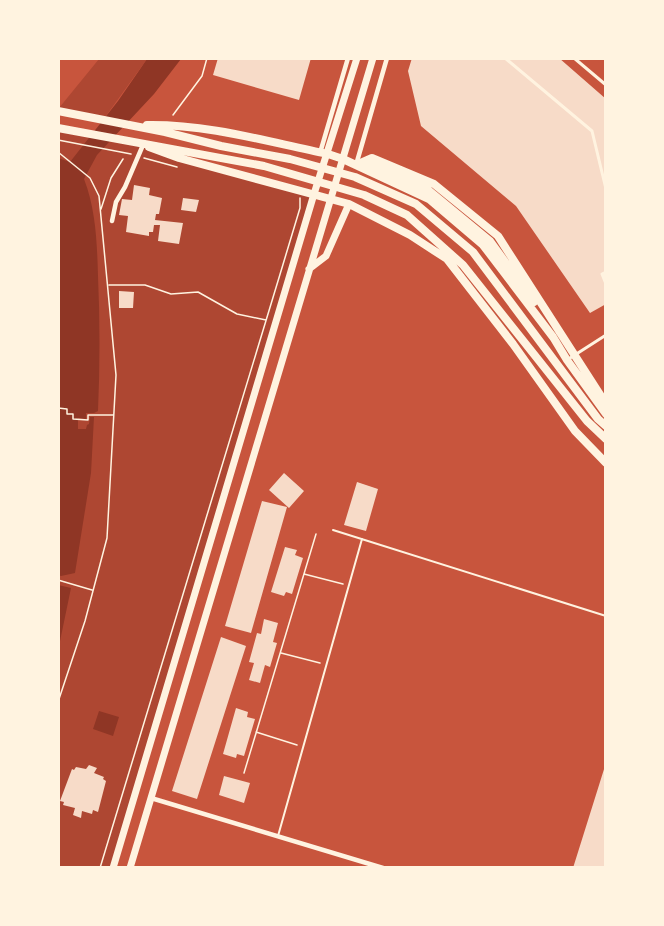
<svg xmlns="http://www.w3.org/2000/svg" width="664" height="926" font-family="'Sofia Sans Condensed',sans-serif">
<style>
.green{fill:#ae4732}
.water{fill:#8f3625}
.building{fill:#f7dbc8}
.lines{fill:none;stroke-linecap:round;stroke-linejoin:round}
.path{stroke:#fff3e0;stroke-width:1.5}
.service{stroke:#fff3e0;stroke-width:2}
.pedestrian{stroke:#fff3e0;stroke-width:3}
.minor{stroke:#fff3e0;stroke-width:4.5}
.primary{stroke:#fff3e0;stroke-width:7}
.trunk{stroke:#fff3e0;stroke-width:8}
</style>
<rect width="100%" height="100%" fill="#c8553d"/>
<path class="green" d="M99,59H147L103,120L59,108Z
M58,128L128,140L314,194L113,867H59Z"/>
<path class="water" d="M147,59H181L154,94L97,155L84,179C96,210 97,243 98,276C100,321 100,366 98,411L94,413H86V419L78,418V429H86L87,425L89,424L90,417H94L91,473L75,573L61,576L58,575V158L70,162L118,101Z
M58,585L71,588L59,646H58Z
M99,711L119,717L113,736L93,729Z"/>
<path class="building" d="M218,58H311L299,100L213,75Z
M412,58H559L606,99V304L590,313L516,206L421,126L408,71Z
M134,185L150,188L149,195L162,198L159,214H156L155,220L183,223L179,244L158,241L160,225H154L153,232H149V236L126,232L128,216L119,215L122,199L132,200Z
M183,198L199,200L196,212L181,210Z
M119,291L134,292L133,308H119Z
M284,473L304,491L289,508L269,490Z
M357,482L378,489L366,531L344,525Z
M262,501L287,507L251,633L225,626Z
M285,547L297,550L295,555L303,558L292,594L286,592L284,596L271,592Z
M264,619L278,623L273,642L277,643L270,667L265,665L260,683L249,680L254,663L249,662L257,633L261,634Z
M221,637L246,646L197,799L172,791Z
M236,708L248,712L247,717L255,719L244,756L237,754L236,758L223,754Z
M89,765L97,768L94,773L104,777L103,779L106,781L98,812L93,810L92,814L82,811L81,818L73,815L75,808L63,805L64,802L60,801L72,769L74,770L76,767L86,769Z
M605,766L606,868H573Z
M224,776L250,783L244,803L219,795Z"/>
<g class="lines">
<path class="path" d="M173,115L202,76L207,58
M58,140L131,154
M58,152L90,178L99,196L116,375L107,538L85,621L58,702
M144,158L177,167
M101,209L111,178L123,159
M109,285H145L171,294L198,292L237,314L266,320
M58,408L67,409V414H73V419L88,420V415H113
M304,574L343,584
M58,580L92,590
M281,653L320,663
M256,732L297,745
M244,773L316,534
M100,868C165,647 234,428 300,208V198"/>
<path class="service" d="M333,530L606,616
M278,836L362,539"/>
<path class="pedestrian" d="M505,58L592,131L606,189
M574,58L606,85
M606,272L602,274L606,284
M567,360L606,335"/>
<path class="minor" d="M320,153L348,58
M356,165L387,58
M112,221L116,202L125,187L143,145
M151,798L383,868"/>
<path class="primary" d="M309,269L326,256L349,204
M113,868L314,194L357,58
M130,868L373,58"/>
<path class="trunk" d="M58,111L165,132L221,146L290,159L355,177L416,204L473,252L598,419L606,426
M147,125C209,124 268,142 328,154L343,159L429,199L483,245L553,337L567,360L606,414
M58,128L264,166L364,195L407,215L463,265L587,421L606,439
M149,147L179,158L349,204L410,235L447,259L513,344L575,431L606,463
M361,164L367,163L427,189L490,241L534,302
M356,165L372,158L434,184L498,236L606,404"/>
</g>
<rect width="664" height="926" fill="none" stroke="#fff3e0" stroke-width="120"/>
</svg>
